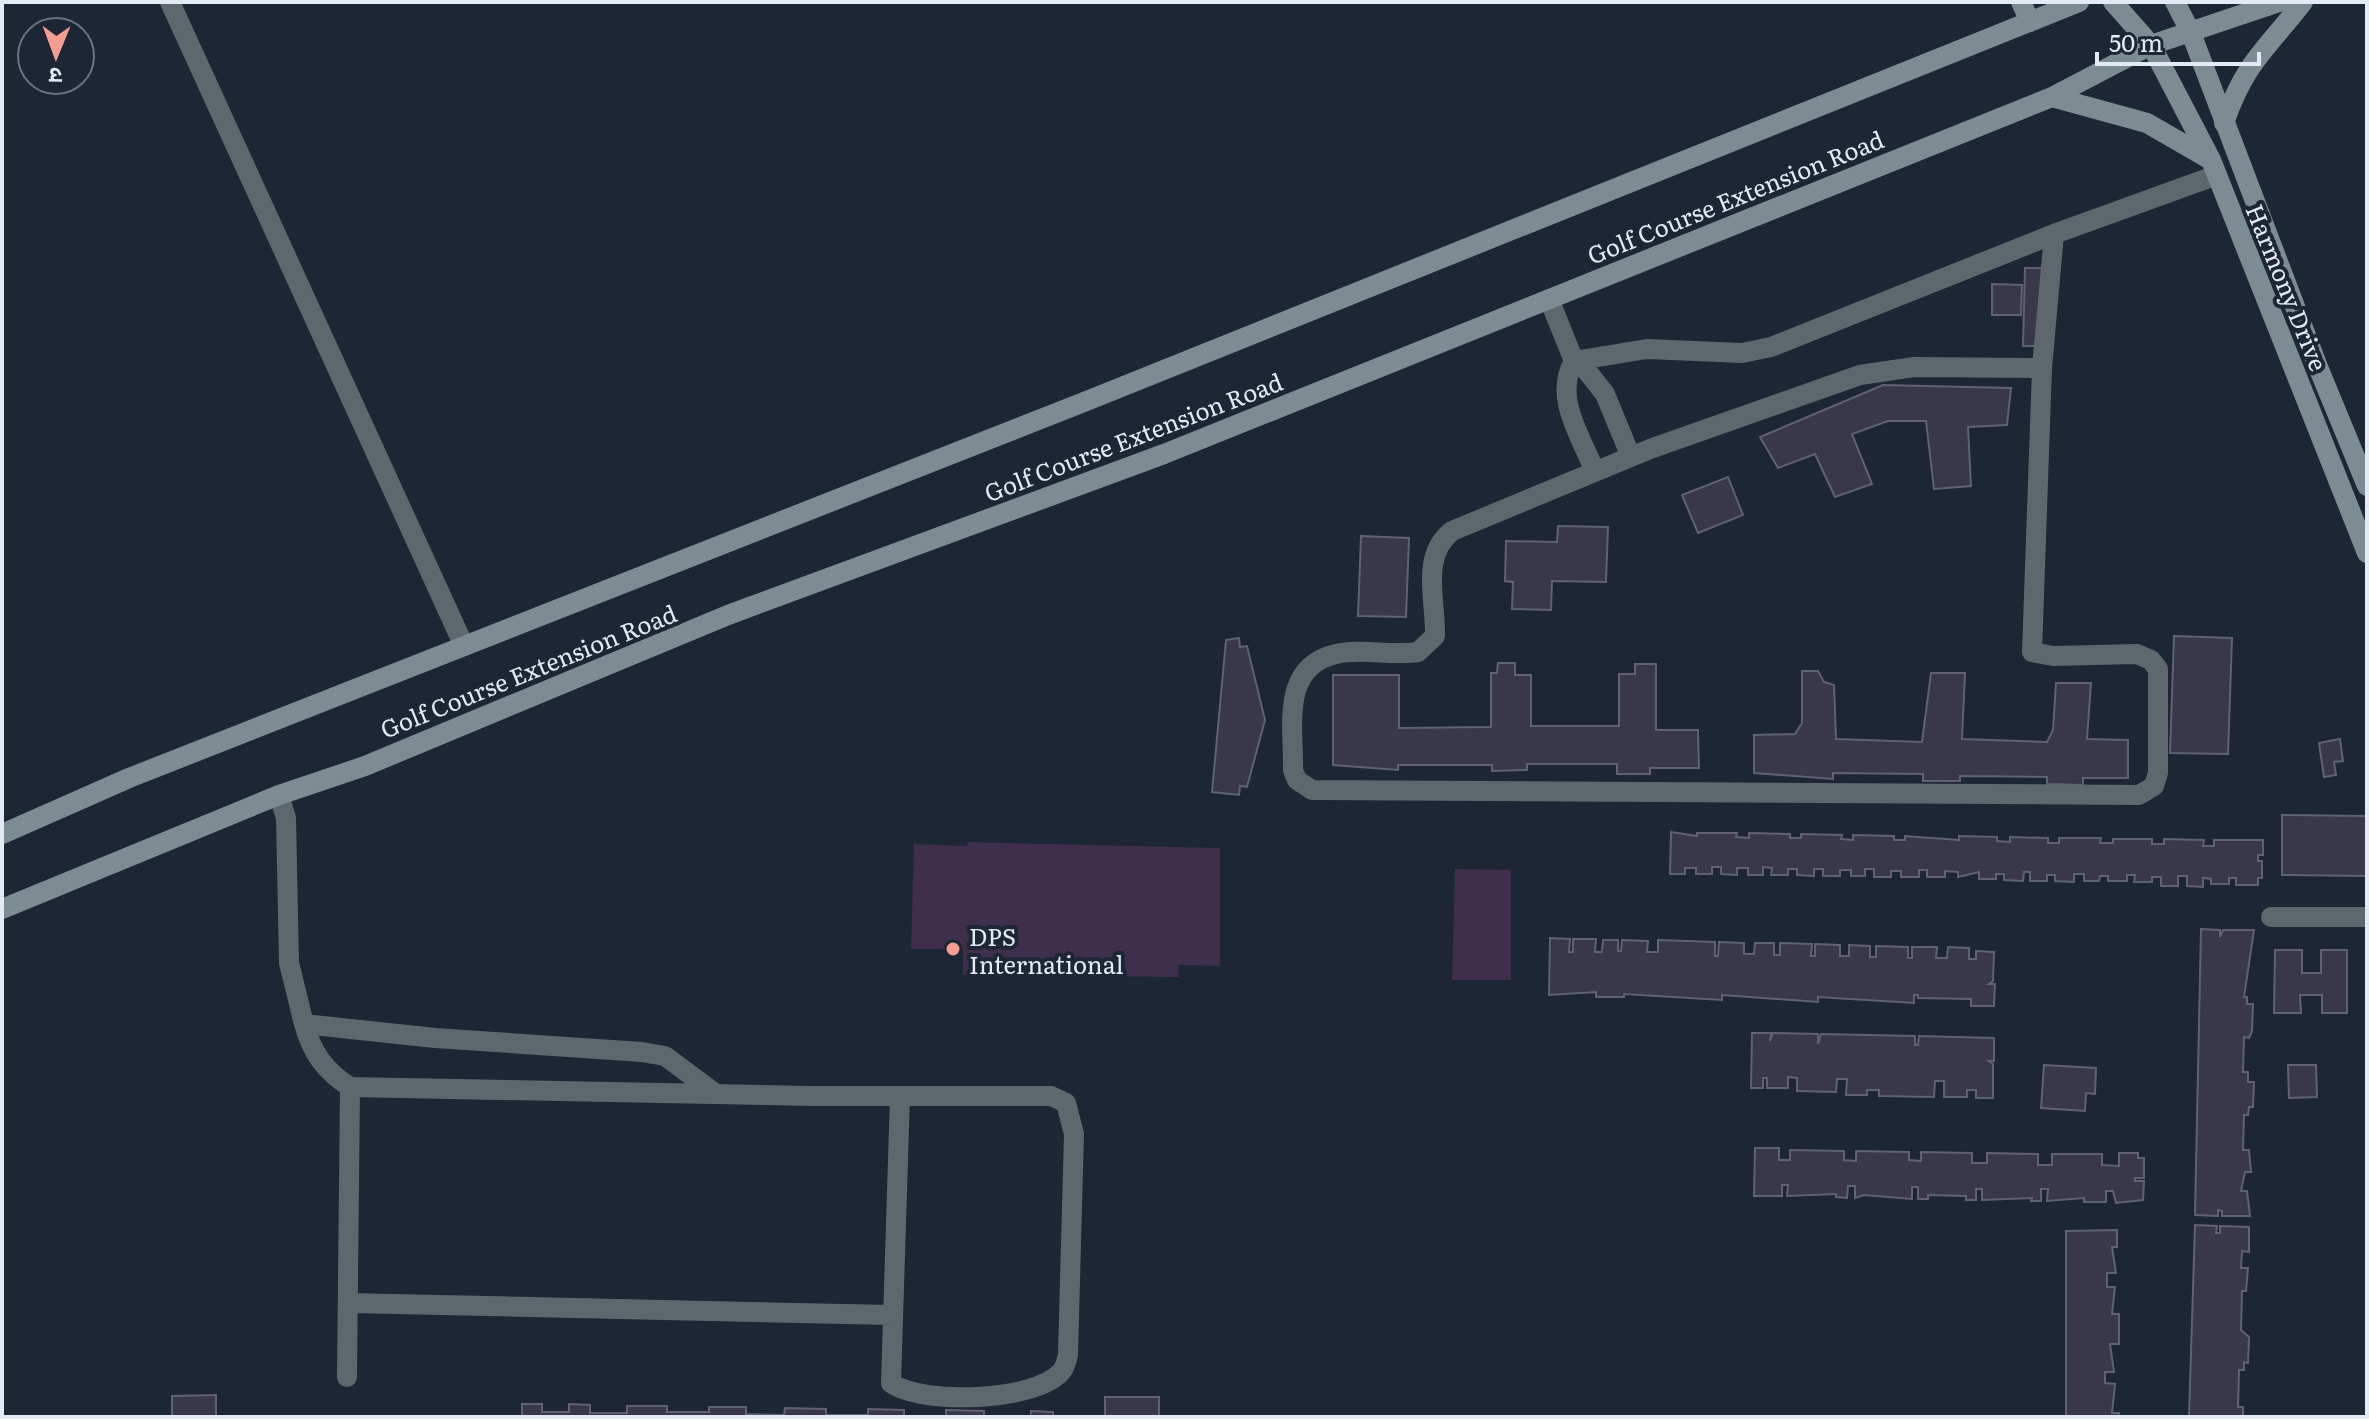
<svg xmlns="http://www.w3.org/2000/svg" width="2369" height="1419" font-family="Literata,'Noto Sans Devanagari',serif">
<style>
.green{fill:#3f2f4c}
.building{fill:#38384a;stroke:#606174;stroke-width:2}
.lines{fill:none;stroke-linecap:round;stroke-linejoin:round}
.street{stroke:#5e676c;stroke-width:20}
.secondary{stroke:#7d8b93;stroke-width:20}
.poi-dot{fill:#f59c93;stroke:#1c2634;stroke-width:3}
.labels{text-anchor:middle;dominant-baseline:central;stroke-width:8;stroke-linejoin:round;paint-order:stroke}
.street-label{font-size:24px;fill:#e3eaf3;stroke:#1c2634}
.poi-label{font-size:24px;fill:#e3eaf3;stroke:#1c2634;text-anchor:start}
</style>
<rect width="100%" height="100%" fill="#1c2634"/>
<path class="green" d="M968,842L1220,848V966L1178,965L1179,977L963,975V949H911L914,844L967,846Z
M1455,869L1511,870V980H1452Z"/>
<path class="building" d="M2025,268H2043L2041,346H2023Z
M1992,284L2022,285L2021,315H1992Z
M1883,385L2011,388L2007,425L1968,427L1971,486L1934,489L1926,421H1888L1852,434L1872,484L1835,497L1815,454L1778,468L1760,437Z
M1728,477L1743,515L1698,533L1682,495Z
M1558,526L1608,527L1606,582L1552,581L1551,610L1512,609L1513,582L1505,581L1506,541L1557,542Z
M1361,536L1409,538L1406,617L1358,616Z
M2174,636L2232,638L2228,754L2170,753Z
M1239,638L1240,647L1247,646L1265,720L1247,787L1240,786L1239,795L1212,792L1226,640Z
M1498,663H1515V675H1531V726H1619V674H1635V664H1656V730H1698L1699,768H1650V774H1617V764H1527V770L1492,771V765H1398V770L1333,765V675H1399V728L1491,727V673H1497Z
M1802,671H1818L1824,682L1834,685L1836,739L1922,742L1931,673H1965L1962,739L2047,742L2053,730L2056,683H2091L2087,739L2128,740V778H2083V785L2047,784V777L1960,776V781H1923V774L1833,773V779L1754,773V735L1795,734L1802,723Z
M2340,739L2343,761L2334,762L2336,775L2324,777L2319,743Z
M2282,815L2367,816V876L2282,875Z
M1671,832L1697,836V833H1737L1736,837L1749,838V833L1790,834V838H1801V834L1842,835L1841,839L1853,840V835L1894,836V840H1905V836L1959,840V836L1997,837V841L2010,842V837L2048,838V843H2059V838H2101L2100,843H2113V839H2152V844H2164V839L2204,840L2203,846H2214V840H2263V855H2258V861H2262V878H2258V885H2236V878H2229V884H2211V879L2203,878V887L2187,886V876H2178V886H2161V877H2152V882H2134L2135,875H2127V881H2108V876H2100L2099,881H2084V874H2074V882L2055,881V875H2047V881H2030V872H2024L2023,881L2004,880V874H1996V879H1979V872L1958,877V872L1945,871V877H1927V870H1919V877H1901V871H1891V877H1874V869H1865V876H1851V870H1840V876H1823V869H1814V876L1797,875V869H1788V875H1771L1772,868L1763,867V875H1748V868H1737V875L1721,874V867H1712V874H1696V868H1685V874H1670Z
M2201,929L2220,930V937L2223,930H2254L2244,997H2247V1004H2253L2252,1031L2249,1038L2244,1037L2243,1072H2248V1082H2254L2253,1107H2249L2248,1115H2244L2243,1150H2249L2251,1172H2245L2241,1191H2247L2250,1216H2222V1211L2218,1210V1216L2195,1215Z
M1550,938L1570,939L1569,952H1573V939H1596L1595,952H1602L1603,940H1618V951H1621L1622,940L1648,941L1647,952H1658V940L1715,942V956H1718L1719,942L1744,943V954H1754L1755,943H1774V955H1780V943L1812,944L1811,956H1815V944L1840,945V956H1849V945L1870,946V957H1876V946L1908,947V958H1912V947H1937L1936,958H1947L1948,947L1969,948V959H1976V951L1994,952L1993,981L1989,984H1995L1994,1006H1971V999L1918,998V995H1914V1003L1818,997V1002L1722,995V1000L1624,994V997H1596V992L1549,995Z
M2275,950H2302V973H2321V950H2347V1013H2322V995H2300L2301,1013H2274Z
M1752,1033H1771L1770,1041L1773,1033L1818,1034V1044L1821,1034L1915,1036V1045H1918L1919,1036L1994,1038V1061H1989L1993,1064V1098H1976V1090H1967V1097H1944V1081H1935L1934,1097L1879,1096V1090H1867V1095H1846L1847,1079H1837L1836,1092L1797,1091V1078L1788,1077V1088H1767V1078H1763V1088H1751Z
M2044,1065L2096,1068L2095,1094L2086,1093L2085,1111L2041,1108Z
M2288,1065H2316L2317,1097L2289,1098Z
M1755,1148H1779V1160H1790V1150L1844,1151V1160L1856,1161V1151L1909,1152V1160L1921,1161V1152L1972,1153V1163H1987V1153L2038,1154V1165H2052V1154H2102V1165L2119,1166V1153H2138V1158H2144V1178H2135V1181H2144L2143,1200L2116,1203L2113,1191H2106V1202H2084V1198L2047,1201L2048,1189H2041V1201H2031L2032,1198L1982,1200V1189H1976V1200H1966V1196L1928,1195V1199H1918V1187H1912V1199L1864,1195L1855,1198V1186H1848L1847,1198L1836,1197V1194L1787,1196L1788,1185H1782V1196H1754Z
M2195,1225L2217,1226L2216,1233H2220V1226L2249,1227V1252L2242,1251L2241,1268H2248L2246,1291H2242L2241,1330L2249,1337L2248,1363L2244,1362V1370H2239L2238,1407H2243V1415L2248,1417H2189Z
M2117,1230V1247H2112L2116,1273H2107V1287H2115L2112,1314H2119V1344H2110L2114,1372H2105V1383L2115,1384L2112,1413H2119V1417H2066V1231Z
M216,1395V1417H172V1396Z
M1105,1397H1159V1417H1105Z
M522,1404H542V1412H569V1404L590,1405V1413H627V1406H667V1412H709V1407H746V1414L784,1415L785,1408L826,1409V1415H868V1409L904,1410V1416L935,1417H522Z
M946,1410L984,1411V1417H946Z
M1031,1411L1053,1412V1417H1031Z"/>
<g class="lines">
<path class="street" d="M170,2L464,646
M1549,299L1574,361L1587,371L1605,394L1631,457
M1574,361L1647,349L1742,353L1771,347L2054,234L2217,175
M1574,361C1553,397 1581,436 1595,472
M2042,368L1914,367L1860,375L1650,449L1452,531C1420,556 1436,600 1435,636L1418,652C1391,656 1361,648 1336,654C1280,667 1294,726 1293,770L1297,780L1312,790L2139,795L2154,786L2158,773V669L2151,660L2137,654L2053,656L2032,652L2042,368L2054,234
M279,795L286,818L289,963L304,1024L435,1038L642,1052L665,1056L716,1094
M2271,917H2367
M304,1024C312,1053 325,1071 350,1087L811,1096H1051L1066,1103L1074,1134L1068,1355C1066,1361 1066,1367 1061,1372C1034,1402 922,1405 891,1383L900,1096
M348,1303L892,1315
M347,1377L350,1087"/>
<path class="secondary" d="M2021,2L2030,22
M2113,2L2151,45L2211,160L2367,553
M2175,2L2191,33L2318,367L2367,486
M2052,97L2147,123L2211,160
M2224,123C2245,62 2266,50 2303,2
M2,834L129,778L1089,400L2079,2
M2,909L279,795L365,766L728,615L1164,454L2052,97L2151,45L2279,2"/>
</g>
<circle class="poi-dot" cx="953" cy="949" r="8"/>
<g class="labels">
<g class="street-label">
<text transform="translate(1735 196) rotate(-22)">Golf Course Extension Road</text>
<text transform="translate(2288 287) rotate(68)">Harmony Drive</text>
<text transform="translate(1133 436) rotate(-21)">Golf Course Extension Road</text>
<text transform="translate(528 670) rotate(-22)">Golf Course Extension Road</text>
</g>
<g class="poi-label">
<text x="969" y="935">DPS<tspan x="969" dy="28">International</tspan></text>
</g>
</g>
<rect width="2369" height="1419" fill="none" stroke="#e3eaf3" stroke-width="8"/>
<g transform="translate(56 56) rotate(181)"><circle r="38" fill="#1c2634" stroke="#6c7480" stroke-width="2"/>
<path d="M0-6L14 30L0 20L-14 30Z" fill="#f59c93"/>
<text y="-12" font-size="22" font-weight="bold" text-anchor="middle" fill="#e3eaf3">उ</text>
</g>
<path d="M2097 52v12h162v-12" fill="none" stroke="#e3eaf3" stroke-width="4"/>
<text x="2109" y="52" font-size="24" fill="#e3eaf3" stroke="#1c2634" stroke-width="6" paint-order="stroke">50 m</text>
</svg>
